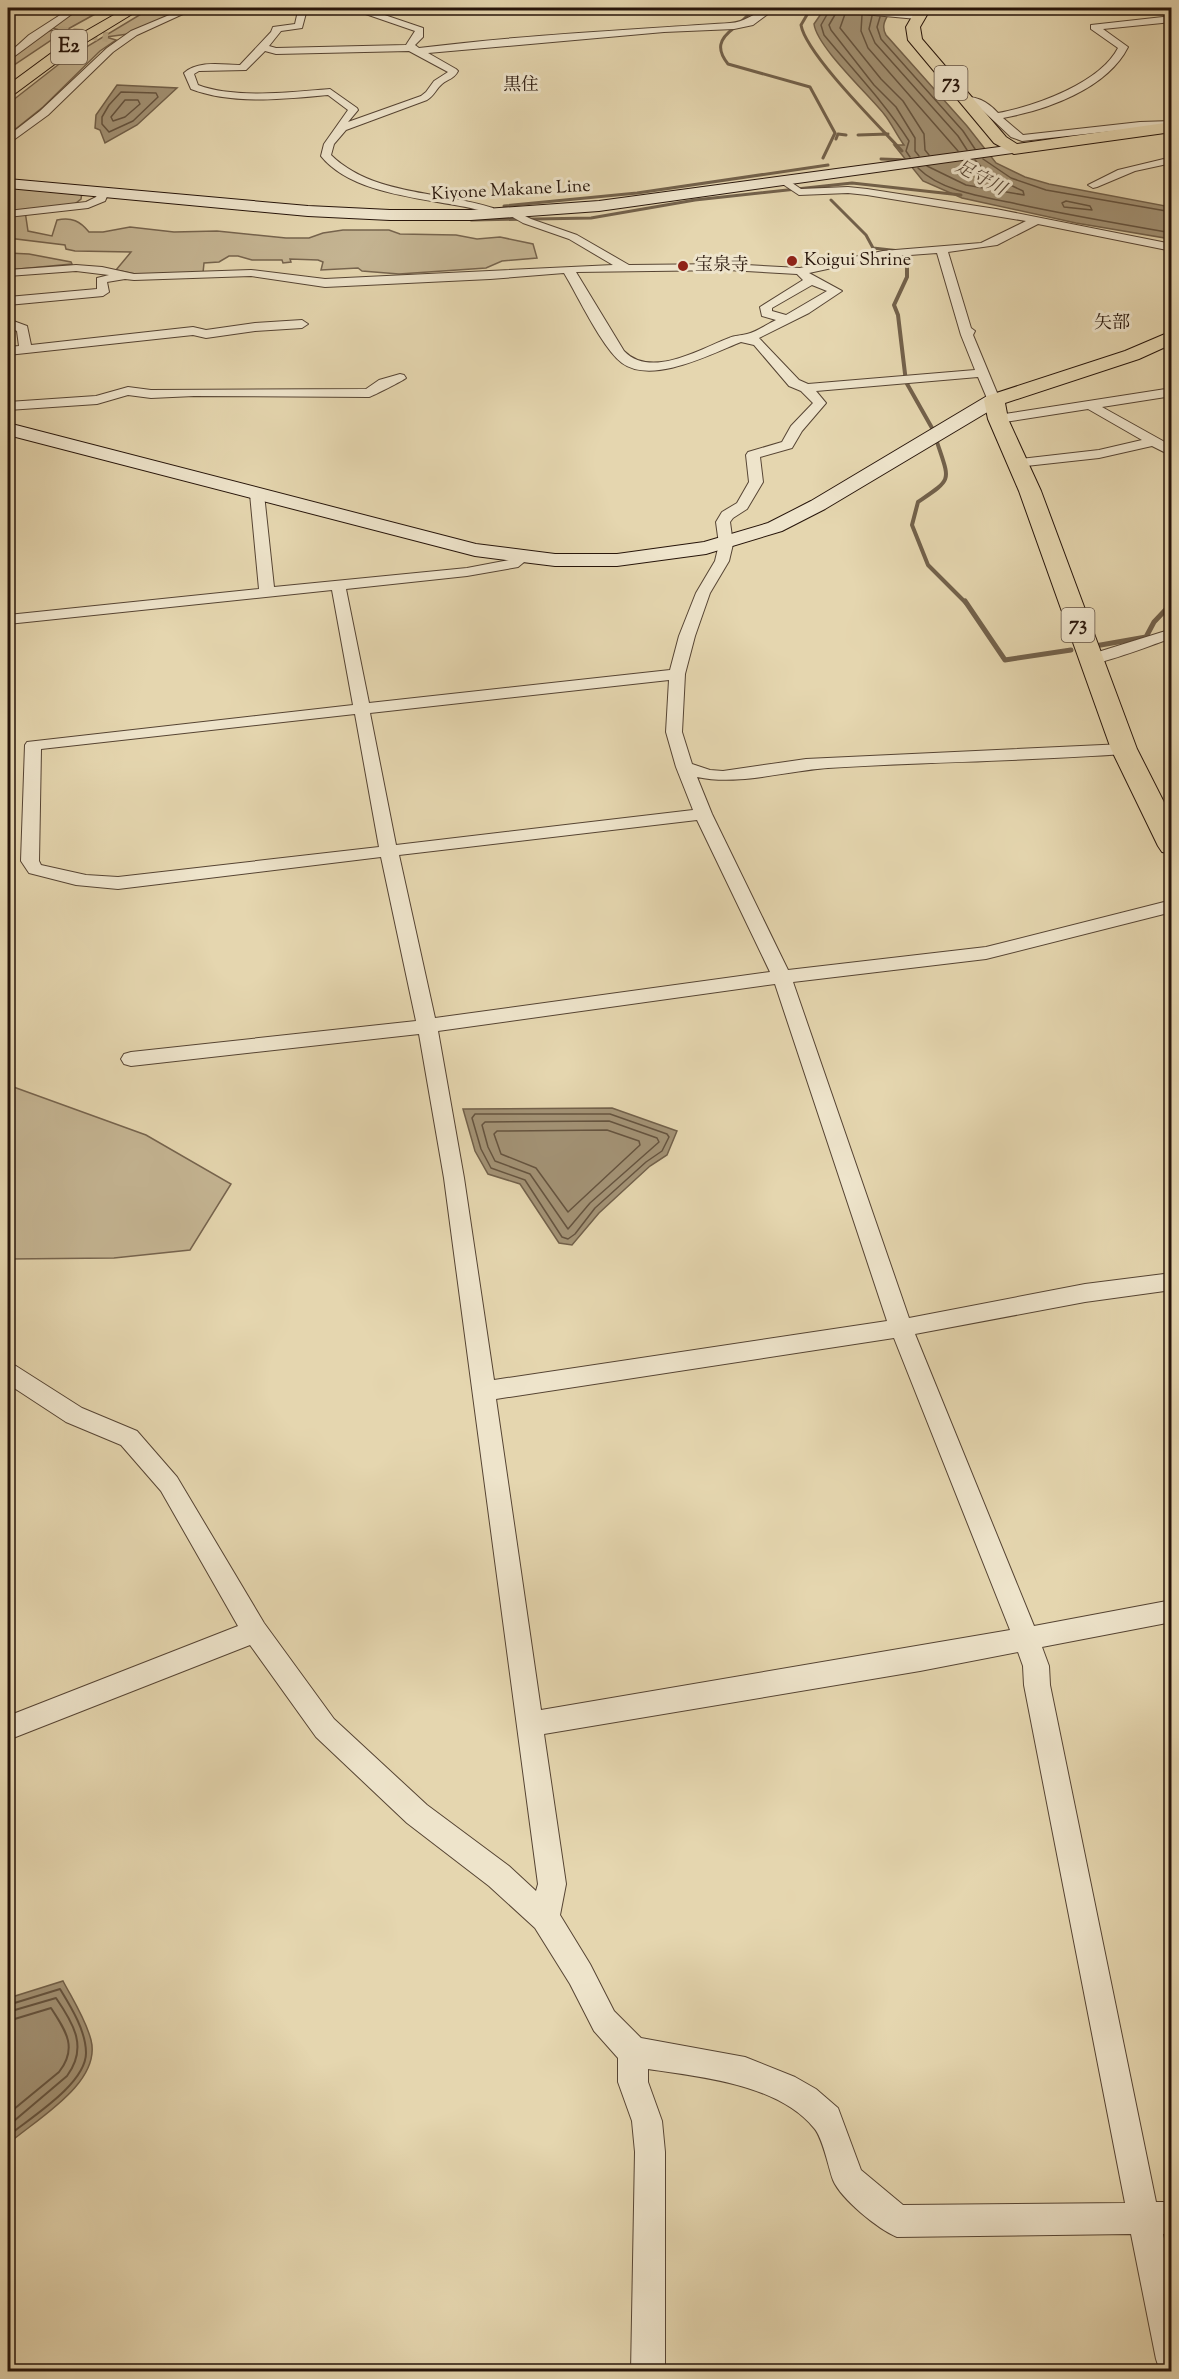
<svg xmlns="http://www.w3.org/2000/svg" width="1179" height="2379" font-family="'Sorts Mill Goudy','Noto Serif JP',serif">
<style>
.green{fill:#c5b593;stroke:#76644e;stroke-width:1.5}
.water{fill:#a49477;stroke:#72614b;stroke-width:1.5}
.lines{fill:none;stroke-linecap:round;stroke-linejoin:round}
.shore-far1{stroke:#655440;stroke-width:1.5}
.shore{stroke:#655440;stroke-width:2}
.stream-far2{stroke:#72614b;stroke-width:3}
.stream-far1{stroke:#72614b;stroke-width:4}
.stream{stroke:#72614b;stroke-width:5}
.street-tunnel{stroke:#bfaf8e;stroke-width:10;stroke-dasharray:10 5;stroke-linecap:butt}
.street-casing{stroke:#564433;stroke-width:2}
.secondary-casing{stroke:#26140a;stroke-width:2}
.primary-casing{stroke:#26140a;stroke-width:2}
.highway-casing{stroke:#26140a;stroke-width:2}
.street{fill:#eee4cb;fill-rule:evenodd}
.secondary{fill:#eee4cb;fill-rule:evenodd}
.primary{fill:#e5d6af;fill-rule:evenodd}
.highway{fill:#e5d6af;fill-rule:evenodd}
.poi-dot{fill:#8f2418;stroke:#eee4cb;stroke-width:2}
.labels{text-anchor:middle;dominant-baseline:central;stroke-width:6;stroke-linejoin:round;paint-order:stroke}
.far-neighbourhood-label{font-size:18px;fill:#26140a;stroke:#eee4cb}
.far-water-label{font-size:18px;font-style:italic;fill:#584736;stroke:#eee4cb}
.far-street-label{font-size:18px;fill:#26140a;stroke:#eee4cb}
.far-poi-label{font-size:18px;fill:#26140a;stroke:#eee4cb;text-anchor:start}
.shield{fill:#eee4cb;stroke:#625244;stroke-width:1.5}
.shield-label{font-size:20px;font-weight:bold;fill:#26140a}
</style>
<rect width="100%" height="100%" fill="#e5d6af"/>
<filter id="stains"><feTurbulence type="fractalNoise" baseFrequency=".00333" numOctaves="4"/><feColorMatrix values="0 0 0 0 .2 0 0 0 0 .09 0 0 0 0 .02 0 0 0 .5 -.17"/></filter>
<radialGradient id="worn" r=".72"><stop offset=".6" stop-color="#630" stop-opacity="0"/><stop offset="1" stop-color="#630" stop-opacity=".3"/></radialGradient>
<path class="green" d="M80,8H106L68,29L8,69V61L46,31L60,30L52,28V26Z
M151,8H187L128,34L106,37L116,40L100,51L43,107L8,135V104L63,61Z
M8,187L82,192L81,199L72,206L25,211L28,231L52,236L57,220C72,217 80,221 89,232H103L130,227L174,232L217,231L286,238H309L323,233L343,230H389L400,234L456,235L477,239L500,237L533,244L537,258L502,261L486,268L399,274L362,271L358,268L321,270L323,262L318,260L290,259L291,262L283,263L282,260H252L238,256H229L219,262L204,263L203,273L140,275L116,270L131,252L75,251L66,249L65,245L8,238Z
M8,253L29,254L71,262L72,264L8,270Z
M8,1085L146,1135L231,1184L190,1250L114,1258L8,1259Z"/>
<path class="water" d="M825,8H892C887,17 880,25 886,35L967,126L996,163L1025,177L1049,184L1171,207V239L1076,223L962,198L923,181L894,145H904C896,134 892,124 884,114C868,94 817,47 814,24Z
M117,85L177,88L137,125L105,143L100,130L95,128L96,115Z
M612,1108L677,1131L667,1155L650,1166L599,1213L572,1245L559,1243L520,1184L488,1174L475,1151L463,1109Z
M63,1981C73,2000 86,2020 91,2040C102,2083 35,2120 8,2144V2001L12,1997Z"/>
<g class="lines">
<path class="shore-far1" d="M829,11L821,25L824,35C853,70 885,103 909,141L906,151L910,157
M836,13L829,25L831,30L874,85L896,107L915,138V151L919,156
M845,14L840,28L881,79L903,101L924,134L925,150L929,155
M862,15L861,31L868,48L958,151
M872,16L869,29L875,43L958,136L967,150
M880,17L877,27L881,39L963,131L975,149
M121,92L156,93L158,97L133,121L109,132L102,124V117L109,105Z
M125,100H138L140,104L125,117L113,121L111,117Z
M983,159L1011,178L1046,190L1172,212
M927,166L966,185L1024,195L1023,191L989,175L975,160
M918,168C942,192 985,197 1017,204C1068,215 1120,224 1172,233
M1066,201L1090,206L1092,210L1064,207L1062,203Z
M475,1114H610L667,1134L669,1137L662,1151L646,1162L595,1208L575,1234L568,1239L562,1237L525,1180L491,1168L481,1149L472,1118Z
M609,1121L657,1138L659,1142L590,1203L568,1229L530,1174L495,1161L488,1147L482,1125L485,1122Z
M607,1130L639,1141L640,1145L568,1212L536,1168L501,1154L494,1134L497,1131Z"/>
<path class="shore" d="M8,2005L60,1989C71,2007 86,2031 86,2053C86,2084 30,2118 8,2136
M8,2012L56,1998C74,2024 88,2048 67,2076L8,2126
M8,2021L51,2008C66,2031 78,2048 59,2072L8,2114"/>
<path class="stream-far2" d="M811,8L801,25C806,54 880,127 902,151
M740,23L755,8
M734,28C719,39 716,49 728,64L810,87L835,133L823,158
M858,135L888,134
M836,139L838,134L846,135
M881,159L910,160
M831,200L866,235L873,248L900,251L907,262
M504,206L637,193L828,165
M471,220L591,218L695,200L852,183L961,195"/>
<path class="stream-far1" d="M907,261V277L894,305L898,315L906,382L932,428
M937,442C950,482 953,478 918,502L912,525L928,565L966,603"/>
<path class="stream" d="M965,601L1005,660L1071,650
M1095,646L1146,637L1154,622L1172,603"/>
<path class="street-tunnel" d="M58,31L108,37"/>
<g class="street-casing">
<path id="street" d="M71,8H80L8,61V54L29,35Z
M186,8H196L137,35L113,52L48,115L8,144V136L40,111L107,48L131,31Z
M305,8H318L306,13L302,28L281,31L269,46L276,48L406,45L415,31L354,10L353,8H364L423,28V37L415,45L419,48C522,35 627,30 730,23C750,22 760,6 776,8L753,25L734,29L664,32L428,53L456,69L458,71C454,79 448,79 442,84C436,89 434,96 427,100L346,130L334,144L331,155C373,196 441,191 493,208L496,214L490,217C484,215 485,212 479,210C432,198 354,197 321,156L324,144L348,110L328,95C284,99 233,105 191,89L184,73C198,60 223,65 240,65L271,32L273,27L295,24L298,11ZM265,51L276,54L409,51L448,72L434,81L426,92L421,96L348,122L358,110L357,108L330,89C291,92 235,99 198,85L194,74L199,71L246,70Z
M827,8H854L917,13L921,16L917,19L831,11Z
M1172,16V22L1103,29L1128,47C1107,89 1046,110 1003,118L1023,135L1140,122L1172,121V127L1140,128L1022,141L1011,137L978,106L960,100C973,92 989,103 998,113C1036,106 1100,83 1118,48L1091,29V25Z
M1172,157V163L1135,171L1097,187L1093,188L1088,185L1118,170Z
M785,178L801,189L848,187L867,189L996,209L1172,244V251L1038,224L997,245L948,252L971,328L975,331L973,335L1000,400L994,404L989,403L978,377L816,391L826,403L802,431L792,448L760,457L763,482L747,509L733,518L730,522L733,544L729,561L710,593L695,636L685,674L682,732L692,764L710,770L723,771L806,759L1124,744L1132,749L1124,754C1025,761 926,762 828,768C785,771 739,786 697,777L712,814L788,970L986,947L1172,900V912L986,959L793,982L909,1318L1085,1284L1172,1273V1290L1085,1302L915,1334L1034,1626L1172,1600V1622L1042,1647L1049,1666L1050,1685L1156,2202H1172V2234H1163L1172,2276V2372L1160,2371L1156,2359L1131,2234L897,2237C878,2229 841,2199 833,2180C828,2166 823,2138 814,2128C778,2084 701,2077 648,2069V2082L662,2121L665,2152V2372H631L635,2152L632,2121L618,2082V2058L594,2031L570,1984L535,1928L489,1886L407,1823L316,1737L250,1645L8,1740V1716L238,1626L161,1491L121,1445L66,1422L8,1384V1364L16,1366L82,1408L137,1431L177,1477L264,1623L334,1719L427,1805L509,1866L536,1891L538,1884L444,1178L419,1034L131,1066L124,1064L121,1059L124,1054L131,1052L416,1021L381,857L118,889L76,885L29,873L21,861L25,745L27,742L353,705L332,590L8,624V615L259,589L250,494L257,490L264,494L274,587L467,568L509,560L522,554L529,558L518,567L467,576L346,589L369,703L670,670L679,636L696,593L715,561L719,544L716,522L722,512L737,503L749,482L746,455L748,452L782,442L791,426L813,403L801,391L789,386L754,345L741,342C711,354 652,385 622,363C602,348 578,296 564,273L490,279L325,287L251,276L134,280L125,279L107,282L109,292L103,296L8,305V297L97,289V278L109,275L76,271L8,276V270L76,265L102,267L134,274L251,270L325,279L613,265L569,239L523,223L509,215V211L513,210L531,219L577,235L629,265L728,264L800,268L883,251L981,243L1026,221L867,195L848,193L799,195L781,183L780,181ZM937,253L961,335L975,370L808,384L799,380L759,338L809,313L842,291L809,273L883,257ZM728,270L797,274L803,280L760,307L762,316L776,320C767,324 757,332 747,334C740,336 735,335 729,338C700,349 651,379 624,351L576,272ZM812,285L827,291L786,315L772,311V308ZM669,680L666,732L676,767L693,810L396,845L370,713ZM355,714L379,847L118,877L86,875L41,865L39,861L41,749ZM697,820L770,972L435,1018L399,855ZM775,984L887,1321L494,1380L464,1178L438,1031ZM894,1338L1010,1630L541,1710L496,1399ZM1018,1652L1023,1666L1024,1685L1125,2203L903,2205L861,2170L838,2108L816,2089L795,2077L745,2057L641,2038L614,2011L590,1964L560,1915L566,1884L544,1734L920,1671Z
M104,189L109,192L105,201L88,208L8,217V211L86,202L96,197L100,190Z
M8,319L27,326L31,345L193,327L206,330L255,323L302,320L308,324L302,328L255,331L206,338L193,335L8,355V347L19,346L17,331L8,327Z
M400,374L404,375L406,378C404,380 373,396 369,397L194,396L151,398L128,395L97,404L8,410V402L96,396L128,387L151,390L366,389L379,380Z
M1172,388V396L1102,407L1172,446V456L1152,446L1099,458L1017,467L1012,466L1010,463L1012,460L1099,450L1142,440L1088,409L998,423L991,419L998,415Z
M1172,629V638C1157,643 1096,667 1086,664L1084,661L1098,652Z"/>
</g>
<g class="secondary-casing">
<path id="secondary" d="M1014,145L1019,146L1021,149L1019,152L599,211L471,220H390L308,216L8,188V179L308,206L390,210H471L599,201Z
M994,394L1001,396L1003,400L1001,404L825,509L782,531L706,554L617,566H555L475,556L8,435V423L476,544L555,554H617L704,542L768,523L811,501L987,396Z"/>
</g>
<g class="primary-casing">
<path id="primary" d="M917,8H931L920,27L922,39L1006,137L1017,144L1172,122V132L1014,154L994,143L908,40L906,27Z
M1172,331V344L1139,359L1005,403L1008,419L1041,491L1137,749L1172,818V854L1162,852L1158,846L1111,749L1019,491L988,419L984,400L987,396L1125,351Z"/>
</g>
<g class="highway-casing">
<path id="highway" d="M126,8H142L75,49L13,95L8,96V85L65,43Z"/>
</g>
<use href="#street" class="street"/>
<use href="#secondary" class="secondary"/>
<use href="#primary" class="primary"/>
<use href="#highway" class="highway"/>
</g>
<g class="poi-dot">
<circle cx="792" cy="261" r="6"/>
<circle cx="683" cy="266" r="6"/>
</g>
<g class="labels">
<g class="far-neighbourhood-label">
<text x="521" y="86">黒住</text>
<text x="1112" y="324">矢部</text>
</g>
<g class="far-water-label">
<text transform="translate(980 179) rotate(28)">足守川</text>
</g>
<g class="far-street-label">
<text transform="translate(511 191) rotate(-3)">Kiyone Makane Line</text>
</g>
<g class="far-poi-label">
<text x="804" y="261">Koigui Shrine</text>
<text x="695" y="266">宝泉寺</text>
</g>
<g class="shield">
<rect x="51" y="30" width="36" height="34" rx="4.5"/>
<rect x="934.5" y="66" width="33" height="34" rx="4.5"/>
<rect x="1061.5" y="608" width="33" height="34" rx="4.5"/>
</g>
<g class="shield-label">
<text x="69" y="47">E2</text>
<text x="951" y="83">73</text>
<text x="1078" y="625">73</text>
</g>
</g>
<rect width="1179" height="2379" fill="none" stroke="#e5d6af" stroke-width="30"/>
<rect x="9" y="9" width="1161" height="2361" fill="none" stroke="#26140a" stroke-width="3"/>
<rect x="15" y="15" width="1149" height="2349" fill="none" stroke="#26140a" stroke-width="1.5"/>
<rect width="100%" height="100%" filter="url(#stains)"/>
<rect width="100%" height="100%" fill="url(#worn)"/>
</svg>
